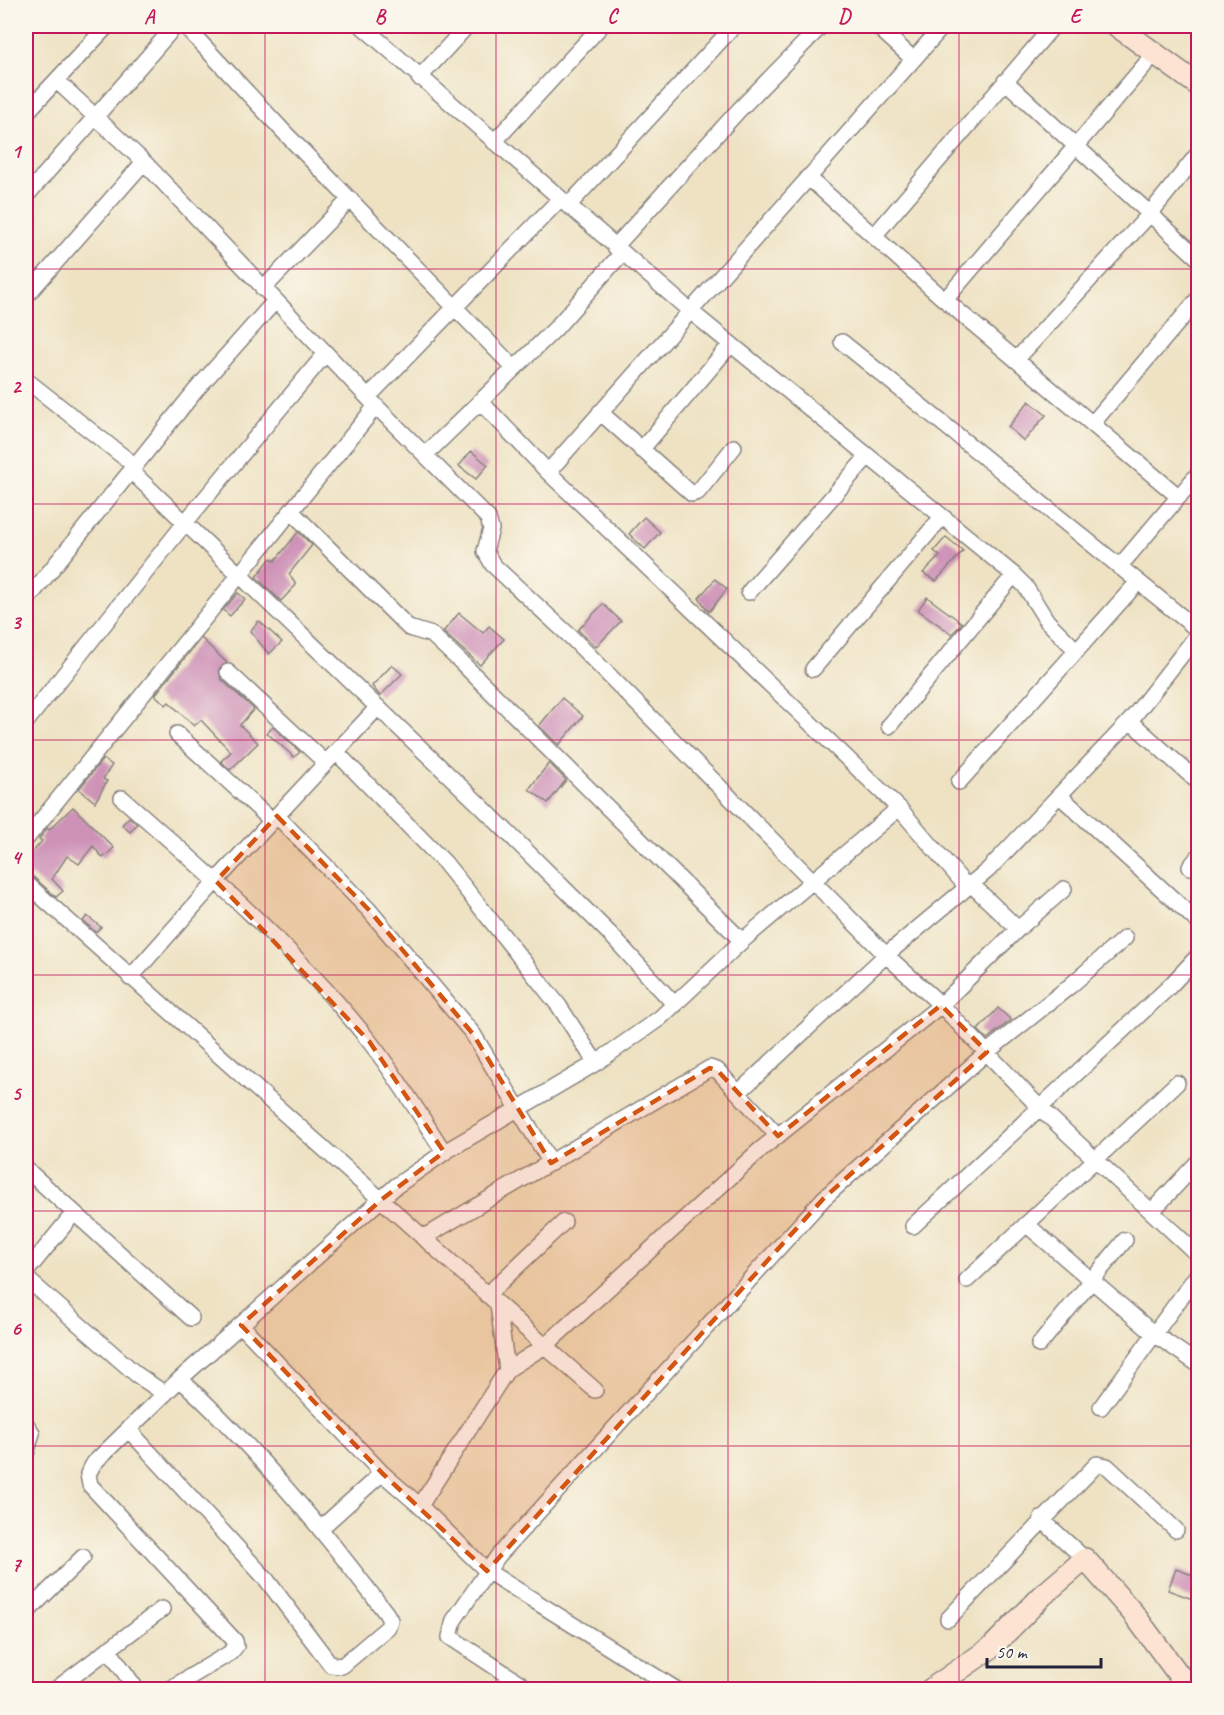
<svg xmlns="http://www.w3.org/2000/svg" width="1224" height="1715" font-family="Caveat,sans-serif">
<style>
.building{fill:#ce92b7}
.lines{fill:none;stroke-linecap:round;stroke-linejoin:round}
.street-casing{stroke:#88827f;stroke-width:18}
.secondary-casing{stroke:#88827f;stroke-width:24}
.street{stroke:#fff;stroke-width:15}
.secondary{stroke:#fde3d1;stroke-width:21}
.marked{fill:#d45411;fill-opacity:0.2;stroke:#d45411;stroke-width:4.5;stroke-dasharray:12 8;stroke-linejoin:round}
.grid{fill:none;stroke:#c2185b;stroke-width:1.5;stroke-opacity:0.55}
.neatline{fill:none;stroke:#c2185b;stroke-width:2}
.grid-label{font-size:20px;text-anchor:middle;font-weight:bold;fill:#c2185b}
</style>
<rect width="100%" height="100%" fill="#fbf7ec"/>
<filter id="ink" filterUnits="userSpaceOnUse"><feTurbulence type="fractalNoise" baseFrequency=".0167" numOctaves="2"/><feDisplacementMap in="SourceGraphic" scale="12" xChannelSelector="R" yChannelSelector="G"/><feConvolveMatrix kernelMatrix="1 2 1 2 8 2 1 2 1" color-interpolation-filters="sRGB"/></filter>
<filter id="wash" filterUnits="userSpaceOnUse"><feTurbulence type="fractalNoise" baseFrequency=".008" numOctaves="4" result="noise"/><feDisplacementMap in="SourceGraphic" scale="24" xChannelSelector="R" yChannelSelector="G"/><feGaussianBlur stdDeviation="1.35" result="paint"/><feColorMatrix in="noise" values="0 0 0 0 0 0 0 0 0 0 0 0 0 0 0 0 0 1.4 0 .05"/><feComposite in="paint" operator="in"/></filter>
<g filter="url(#wash)">
<rect width="100%" height="100%" fill="#eee2c3"/>
<g id="blocks">
<path class="building" d="M1029,401L1046,415L1024,441L1008,427Z
M471,451L488,465L476,479L459,466Z
M644,517L660,532L645,549L629,534Z
M298,532L312,545L289,574L296,585L281,601L256,577L271,558L275,561Z
M946,537L963,551L936,581L923,573L940,556L934,551Z
M715,579L727,589L709,612L699,598Z
M238,593L245,599L230,616L223,610Z
M927,597L962,623L952,634L918,610Z
M603,604L621,621L596,647L578,630Z
M459,613L483,633L489,626L504,639L480,665L443,632Z
M259,621L282,642L269,654L250,631Z
M201,638L227,663L219,669L221,679L254,709L240,725L258,743L230,770L221,761L231,752L201,720L194,726L169,702L166,705L155,695Z
M392,665L402,674L380,696L372,686Z
M562,698L583,716L559,745L539,726Z
M273,727L300,752L294,757L267,733Z
M103,759L112,765L103,779L107,781L95,802L79,789Z
M549,763L566,780L548,803L529,789Z
M73,807L114,848L103,858L93,846L79,864L67,856L52,879L63,891L56,897L32,876L26,874V860L42,841L39,839L47,828L49,830Z
M129,817L137,824L130,832L122,825Z
M87,916L101,927L96,932L83,921Z
M998,1008L1011,1020L987,1039L978,1030Z
M1176,1569L1198,1577V1601L1168,1590Z"/>
</g>
</g>
<g filter="url(#ink)">
<use href="#blocks" fill-opacity="0" stroke="#88827f" stroke-width="1.5"/>
<g class="lines">
<g class="street-casing">
<path id="street" d="M185,26L285,133L514,368
M362,26L689,310L1014,575L1025,586L1047,621L1077,651
M877,26L913,59
M419,78L467,26
M57,81L144,162L376,406L488,518L491,529L485,551L493,565L572,638L886,955L941,1005L1040,1108L1198,1255
M1005,81L1198,258
M26,113L107,26
M494,142L601,26
M808,177L938,294L1179,497
M26,196L175,26
M568,206L734,26
M874,236L1053,26
M615,247L738,111L821,26
M263,289L350,199
M26,296L144,162
M945,300L1155,53
M842,342L1198,630
M1016,360L1149,215L1198,154
M26,380L134,465
M368,397L560,199
M480,401L548,472L899,808L966,886
M600,412L692,494L698,492L734,447
M1092,424L1198,299
M641,450L731,344
M425,455L555,329L622,253
M130,470L482,807L610,934L675,1005
M548,472L943,26
M291,511L409,628L432,635L461,662L742,941
M1119,567L1198,474
M749,592L868,456
M26,601L196,390L275,301
M813,669L942,517
M228,672L326,763
M1130,721L1198,782
M26,722L193,513L326,353
M889,726L1014,575
M177,734L272,821
M336,752L445,863L559,1006L596,1063
M959,782L1138,582
M1060,796L1198,922
M122,798C209,874 298,951 370,1042C397,1077 420,1115 444,1152
M277,816L369,910L473,1034L551,1163
M26,839L376,406
M1190,867L1198,857
M26,883L545,1346L760,1150L941,1005L1018,929L1064,889
M970,883L1018,929
M130,978L216,881L378,707
M739,1092L886,955L988,870L1130,721L1198,634
M26,1169L191,1318
M1152,1211L1198,1162
M1026,1224L1154,1334L1198,1364
M913,1226L1169,987L1198,956
M423,1238L710,1068L718,1071L778,1136
M26,1272L74,1213
M26,1278L136,1374L165,1394
M967,1280L1177,1083
M487,1295L564,1222
M241,1325L382,1473L420,1506L487,1571L677,1690
M1039,1345L1125,1240
M507,1370L545,1346L595,1390
M1101,1407L1198,1274
M26,1424L32,1433L26,1454
M128,1429L266,1579L331,1665L342,1666L388,1627L390,1620L386,1613C322,1529 259,1451 180,1379
M420,1506L507,1370L498,1305
M1041,1519L1085,1559
M321,1528L382,1473
M26,1613L83,1557
M948,1619L1097,1464L1107,1466L1176,1530
M108,1649L137,1690
M55,1690L162,1609
M168,1690L230,1653L236,1646L235,1641L90,1485L88,1474L94,1463L180,1379L396,1186L448,1150L596,1063L660,1018L742,941L899,808
M530,1690L450,1637L454,1620L498,1556L824,1198L987,1052L1070,986L1125,938"/>
</g>
<g class="secondary-casing">
<path id="secondary" d="M1117,26L1198,85
M930,1690L992,1647L1042,1596L1085,1559L1133,1613L1190,1690"/>
</g>
<use href="#street" class="street"/>
<use href="#secondary" class="secondary"/>
</g>
</g>
<path class="marked" d="M277,816L369,910L473,1034L551,1163L710,1068L718,1071L778,1136L941,1005L987,1052L824,1198L487,1571L382,1473L241,1325L381,1200L444,1152L369,1041L216,881Z"/>
<path class="grid" d="M265,26V1690M496,26V1690M728,26V1690M959,26V1690M26,269H1198M26,504H1198M26,740H1198M26,975H1198M26,1211H1198M26,1446H1198"/>
<rect width="1224" height="1715" fill="none" stroke="#fbf7ec" stroke-width="66"/>
<path d="M987 1658v9h114v-9" fill="none" stroke="#22223b" stroke-width="3"/>
<text x="996" y="1658" font-size="18" fill="#22223b" stroke="#fbf7ec" stroke-width="4.5" paint-order="stroke">50 m</text>
<rect x="33" y="33" width="1158" height="1649" class="neatline"/>
<g class="grid-label">
<text x="149" y="23">A</text>
<text x="380" y="23">B</text>
<text x="612" y="23">C</text>
<text x="844" y="23">D</text>
<text x="1075" y="23">E</text>
<text x="16" y="158">1</text>
<text x="16" y="393">2</text>
<text x="16" y="629">3</text>
<text x="16" y="864">4</text>
<text x="16" y="1100">5</text>
<text x="16" y="1335">6</text>
<text x="16" y="1571">7</text>
</g>
</svg>
